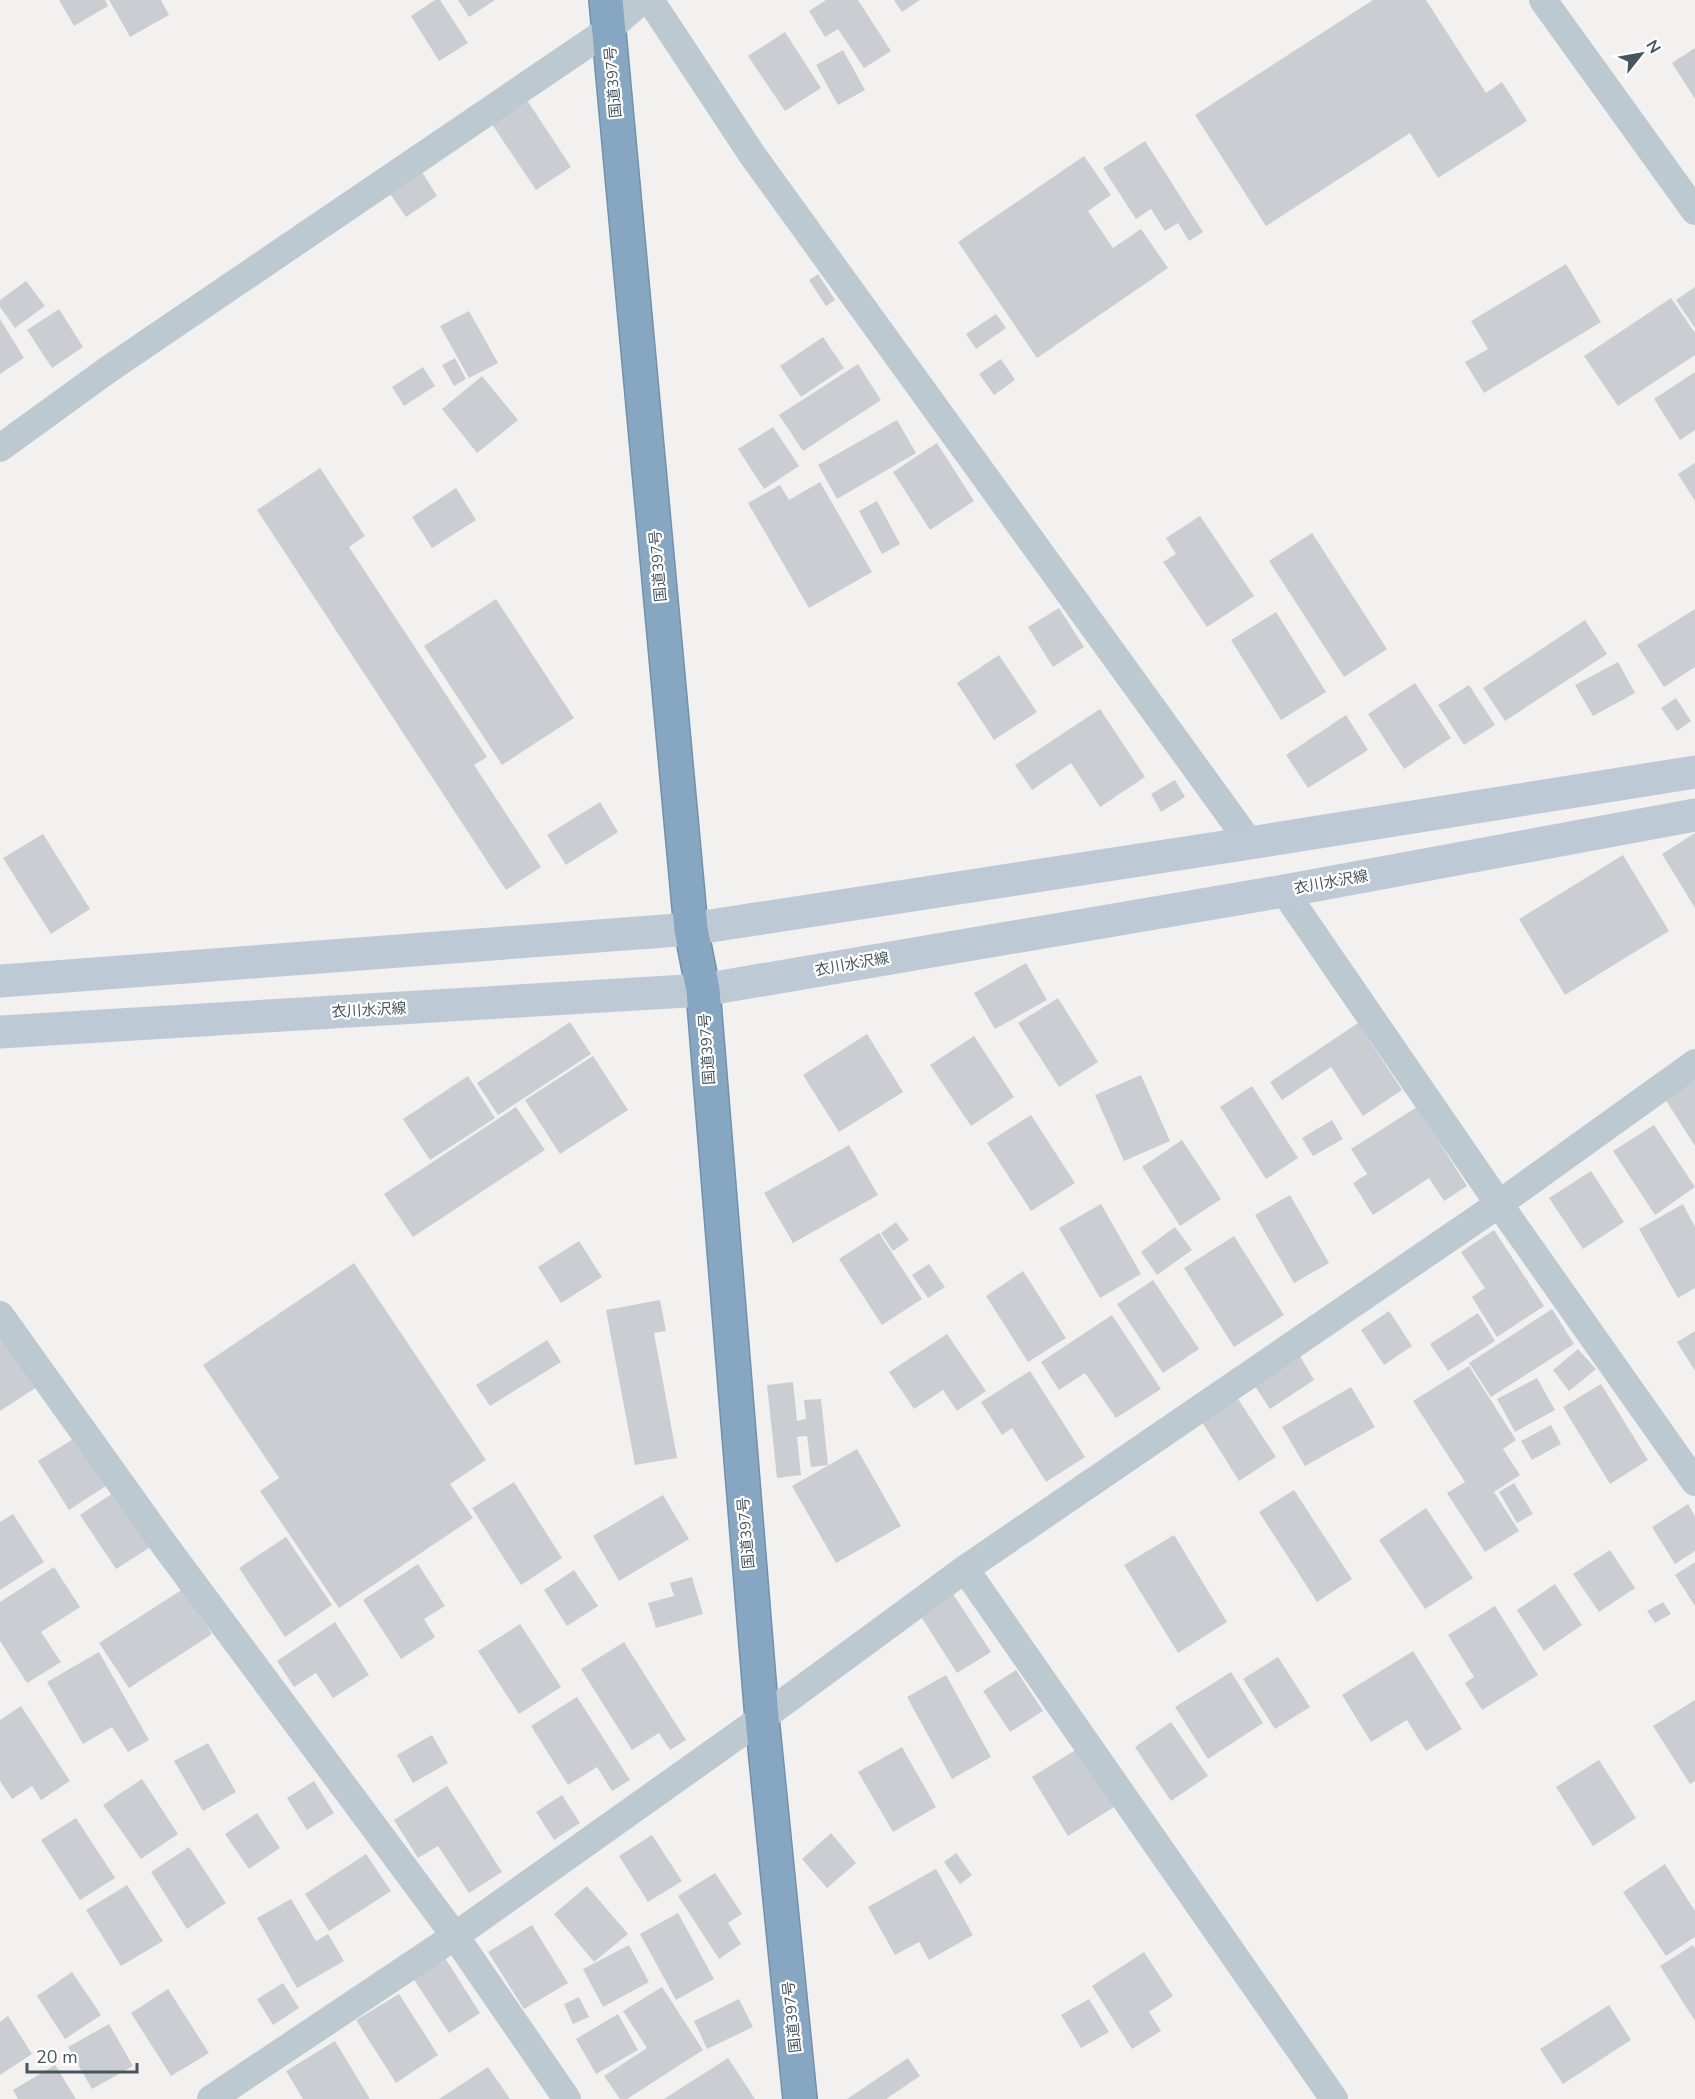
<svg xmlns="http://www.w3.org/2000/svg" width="1695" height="2099" font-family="'Nunito Sans','Noto Sans JP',sans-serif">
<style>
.building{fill:#caced3}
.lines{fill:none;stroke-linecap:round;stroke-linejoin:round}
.highway-casing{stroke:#7191ad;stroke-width:36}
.street{stroke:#bdc9d0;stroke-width:28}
.secondary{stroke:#bdcad5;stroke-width:33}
.highway{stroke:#86a6c1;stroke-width:33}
.labels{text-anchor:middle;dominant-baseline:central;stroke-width:4.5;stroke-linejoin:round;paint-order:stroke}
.street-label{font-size:15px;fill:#47555f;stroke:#fff}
</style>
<rect width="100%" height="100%" fill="#f3f0f0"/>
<path class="building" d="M59,0H105L108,6L74,26Z
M109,0H161L169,15L130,37Z
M435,0H440L468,43L439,61L411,16Z
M458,0H495L469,17Z
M826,0H858L891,51L864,68L838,29L825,37L809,11Z
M894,0H920L902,12Z
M1373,0H1426L1486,93L1502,82L1527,121L1438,178L1410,133L1266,226L1195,115Z
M785,32L821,88L785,111L748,56Z
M1695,48V99L1672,63Z
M843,50L865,90L838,105L816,65Z
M527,100L571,167L536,190L491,123Z
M1145,141L1203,232L1189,241L1178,223L1165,231L1151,209L1136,219L1103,168Z
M1084,156L1111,195L1088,211L1113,248L1141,229L1168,268L1037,358L958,242Z
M422,172L437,196L406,217L390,194Z
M1566,264L1601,322L1484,393L1465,362L1488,349L1471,321Z
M818,274L835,300L826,306L809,280Z
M26,281L45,306L15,328L0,307V300Z
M1695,287V328L1676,300Z
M1671,298L1695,333V355L1618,406L1584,356Z
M59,309L83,347L52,368L27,330Z
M469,311L498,363L469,378L440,326Z
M996,314L1006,328L976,349L966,334Z
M0,319L24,358L0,374Z
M823,337L844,368L801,397L780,366Z
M455,358L466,379L454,386L442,365Z
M1001,359L1015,380L994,395L979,374Z
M858,364L881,400L803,451L779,415Z
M423,367L435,386L404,406L392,387Z
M1695,372V430L1680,440L1654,399Z
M482,376L518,420L477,453L442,409Z
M897,420L916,453L837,499L818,465Z
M773,427L799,466L764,489L738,449Z
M937,443L974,501L930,530L893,472Z
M1695,463V501L1678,474Z
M320,468L365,536L349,547L487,757L474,765L541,867L506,890L257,510Z
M820,482L872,572L809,608L748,503L780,485L789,500Z
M456,488L476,520L432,548L412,517Z
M877,501L900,544L882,554L859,511Z
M1200,516L1254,596L1207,627L1163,562L1176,554L1166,538Z
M1312,533L1387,649L1344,677L1269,561Z
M496,599L574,718L502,765L424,646Z
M1059,608L1084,647L1053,667L1028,627Z
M1695,609V667L1664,687L1637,645Z
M1276,612L1326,692L1281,720L1231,640Z
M1585,620L1607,654L1505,721L1483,688Z
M999,655L1037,712L994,740L957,683Z
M1618,662L1635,693L1593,716L1575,685Z
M1415,683L1451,738L1404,769L1368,714Z
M1469,685L1495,725L1464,745L1438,705Z
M1676,698L1691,721L1677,731L1661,708Z
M1100,709L1145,777L1100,807L1071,763L1032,790L1015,765Z
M1346,715L1368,750L1308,788L1286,755Z
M1175,780L1185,797L1161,812L1151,794Z
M600,802L618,832L566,865L547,835Z
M1695,833V908L1662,854Z
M43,834L90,909L51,934L3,858Z
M1623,855L1669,931L1565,995L1519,919Z
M1026,963L1047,1000L995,1029L974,993Z
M1058,998L1098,1062L1059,1087L1018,1023Z
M570,1022L591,1054L498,1115L477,1083Z
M1358,1023L1402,1090L1363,1116L1331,1067L1282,1100L1270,1082Z
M867,1034L903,1092L839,1132L803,1075Z
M974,1036L1014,1097L971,1126L930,1065Z
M593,1056L628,1110L560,1154L525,1100Z
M1141,1075L1170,1141L1124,1161L1095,1095Z
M468,1076L495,1118L430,1160L403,1119Z
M1695,1080V1146L1665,1099Z
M1252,1086L1298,1158L1266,1179L1220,1107Z
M516,1107L545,1150L413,1237L384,1194Z
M1417,1107L1467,1186L1444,1201L1429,1178L1373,1215L1353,1183L1367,1174L1351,1149Z
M1031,1115L1075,1183L1031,1211L987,1143Z
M1332,1120L1343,1139L1313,1156L1302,1138Z
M1654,1125L1695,1187L1655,1215L1613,1151Z
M1182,1140L1221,1199L1180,1226L1142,1167Z
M849,1145L878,1195L793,1243L764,1193Z
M1591,1171L1624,1222L1583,1249L1549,1198Z
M1290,1195L1329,1263L1294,1283L1255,1215Z
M1101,1204L1141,1274L1100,1298L1059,1228Z
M1683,1204L1695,1227V1288L1678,1298L1639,1229Z
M896,1222L909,1240L893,1251L881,1233Z
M1175,1227L1192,1250L1157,1275L1141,1252Z
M1494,1230L1544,1306L1497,1337L1472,1297L1485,1288L1461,1252Z
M879,1233L922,1299L882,1325L839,1259Z
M1234,1236L1284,1315L1234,1347L1184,1268Z
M579,1241L602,1277L561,1303L538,1267Z
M354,1263L486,1460L450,1484L473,1518L339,1608L260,1491L279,1478L203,1365Z
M929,1264L945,1287L928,1298L912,1275Z
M1023,1271L1066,1338L1028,1362L986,1296Z
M1153,1280L1199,1349L1163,1373L1117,1304Z
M660,1300L666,1331L654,1333L677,1458L635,1465L606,1310Z
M1552,1309L1574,1344L1491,1397L1469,1363Z
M1389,1311L1412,1346L1384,1365L1361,1330Z
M1478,1313L1495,1341L1448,1371L1430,1344Z
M1112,1315L1161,1389L1116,1418L1085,1373L1059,1390L1041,1362Z
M1695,1331V1371L1677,1342Z
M947,1334L986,1391L957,1411L943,1390L914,1409L889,1372Z
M5,1336L37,1387L0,1411V1340Z
M547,1340L561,1362L490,1406L476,1385Z
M1578,1349L1596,1369L1569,1391L1553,1370Z
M1297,1351L1314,1380L1270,1409L1251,1380Z
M1469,1366L1516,1440L1503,1449L1520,1475L1494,1492L1519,1531L1485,1552L1447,1493L1465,1482L1413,1401Z
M1030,1371L1085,1457L1046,1482L1012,1428L1002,1435L981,1402Z
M1537,1378L1555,1410L1515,1432L1497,1399Z
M793,1382L797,1421L806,1419L804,1400L821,1399L828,1465L811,1467L807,1436L797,1437L801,1475L777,1478L767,1385Z
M1601,1384L1648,1460L1610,1484L1563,1407Z
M1351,1387L1375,1427L1305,1466L1282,1427Z
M1238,1399L1276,1457L1239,1481L1202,1422Z
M1551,1425L1561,1444L1532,1460L1521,1441Z
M78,1436L109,1484L69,1510L38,1461Z
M857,1449L901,1526L836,1563L792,1486Z
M514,1482L562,1558L521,1585L472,1508Z
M1514,1483L1533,1514L1517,1523L1499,1492Z
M1294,1490L1352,1579L1317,1602L1259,1512Z
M116,1491L152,1546L116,1569L80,1515Z
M663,1495L689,1539L619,1581L593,1536Z
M1688,1504L1695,1516V1551L1675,1564L1652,1527Z
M1426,1508L1473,1578L1425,1609L1379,1540Z
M13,1514L44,1562L0,1590V1522Z
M1174,1535L1227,1622L1178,1653L1124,1565Z
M286,1537L332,1605L285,1637L239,1568Z
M1610,1550L1635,1588L1599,1612L1573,1574Z
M1695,1562V1606L1675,1575Z
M418,1564L445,1606L424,1619L435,1637L401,1659L363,1600Z
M54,1567L80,1607L41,1632L61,1662L27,1683L0,1641V1602Z
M574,1570L598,1606L567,1626L544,1590Z
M692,1577L703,1614L656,1628L648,1603L674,1596L670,1583Z
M1555,1584L1582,1625L1544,1651L1517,1610Z
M183,1589L212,1634L129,1688L99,1643Z
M951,1591L991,1652L957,1673L918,1612Z
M1663,1602L1671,1614L1655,1623L1647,1611Z
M1495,1606L1538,1675L1482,1710L1465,1683L1474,1677L1448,1635Z
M335,1622L369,1675L333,1698L316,1673L294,1687L277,1661Z
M520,1624L561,1687L519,1714L478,1651Z
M624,1642L686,1740L670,1750L659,1733L632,1750L581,1669Z
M1413,1651L1462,1729L1426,1751L1407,1720L1371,1742L1342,1695Z
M99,1652L149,1740L128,1752L112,1727L83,1744L47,1682Z
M1278,1657L1310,1707L1275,1729L1243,1679Z
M1016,1670L1043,1711L1010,1732L983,1691Z
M1231,1672L1263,1723L1208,1759L1175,1707Z
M946,1675L991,1757L952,1779L907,1697Z
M577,1697L630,1780L612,1791L597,1767L568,1785L531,1726Z
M1695,1700V1781L1690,1784L1653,1726Z
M21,1706L70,1781L41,1800L32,1786L12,1799L0,1781V1720Z
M1171,1722L1208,1776L1171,1801L1135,1747Z
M432,1735L448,1763L413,1783L397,1755Z
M208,1743L236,1792L203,1811L174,1761Z
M902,1747L936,1807L893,1832L858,1772Z
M1077,1749L1114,1807L1068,1836L1032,1777Z
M1599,1760L1636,1818L1593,1846L1556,1787Z
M142,1779L178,1834L141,1859L103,1805Z
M314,1781L334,1813L307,1830L287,1798Z
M447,1786L502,1872L469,1893L438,1846L418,1858L394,1820Z
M562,1795L580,1823L554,1840L536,1812Z
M257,1813L280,1848L249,1869L225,1834Z
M76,1818L115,1878L80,1900L41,1840Z
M831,1833L856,1863L827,1888L802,1859Z
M652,1835L682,1881L648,1902L619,1856Z
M189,1847L226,1903L187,1929L151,1872Z
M956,1853L972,1875L960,1884L944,1862Z
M366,1854L391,1891L329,1931L305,1894Z
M1665,1864L1695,1911V1937L1666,1956L1623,1892Z
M936,1869L973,1935L929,1960L919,1942L895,1955L868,1907Z
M715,1873L742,1914L728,1923L741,1944L719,1959L678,1896Z
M127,1885L163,1941L121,1966L86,1910Z
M587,1886L628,1934L594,1962L554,1914Z
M291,1899L316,1941L328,1934L344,1961L297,1988L257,1918Z
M678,1913L714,1979L676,2000L640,1934Z
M532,1925L568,1983L524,2009L488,1952Z
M629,1945L649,1982L603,2007L583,1969Z
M1693,1945L1695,1949V2021L1660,1966Z
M1144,1952L1173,1996L1149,2012L1161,2031L1132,2049L1092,1986Z
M445,1958L480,2013L449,2033L413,1978Z
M72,1972L101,2015L65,2039L37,1996Z
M283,1983L299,2008L273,2025L257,1999Z
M662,1987L703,2050L627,2099H620L604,2076L647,2048L623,2011Z
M168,1989L209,2053L171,2076L131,2013Z
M399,1994L438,2055L396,2083L356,2020Z
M579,1997L589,2017L573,2024L564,2004Z
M739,1999L753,2027L707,2049L694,2021Z
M1089,1999L1109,2032L1081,2048L1061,2015Z
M1609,2005L1631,2040L1563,2084L1540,2049Z
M618,2014L638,2050L596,2074L576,2039Z
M8,2016L32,2054L0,2075V2022Z
M109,2024L133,2066L92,2089L68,2047Z
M335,2041L370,2099H303L286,2071Z
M728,2058L755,2099H664Z
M908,2058L920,2076L886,2099H847Z
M55,2065L76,2099H18L13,2090Z
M488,2067L510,2099H439Z"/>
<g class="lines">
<g class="highway-casing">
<path id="highway" d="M606,0L691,929L703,990L762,1718L800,2099"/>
</g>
<path class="street" d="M650,0L753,156L1250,843
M1543,0L1695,211
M0,448L109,369L608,30L642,0
M1284,891L1499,1204L1695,1482
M0,1315L166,1547L455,1936L567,2099
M965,1569L1334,2099
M211,2099L455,1936L762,1718L965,1569L1499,1204L1695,1063"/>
<path class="secondary" d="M0,981L691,929L1250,843L1695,772
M0,1032L703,990L1284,891L1695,815"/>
<use href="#highway" class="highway"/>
</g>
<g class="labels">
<g class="street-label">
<text transform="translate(613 82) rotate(-95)">国道397号</text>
<text transform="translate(658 566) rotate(-95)">国道397号</text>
<text transform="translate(1331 882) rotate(-10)">衣川水沢線</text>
<text transform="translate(852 964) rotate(-10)">衣川水沢線</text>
<text transform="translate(369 1010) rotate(-3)">衣川水沢線</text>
<text transform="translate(707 1049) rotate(-94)">国道397号</text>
<text transform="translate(746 1533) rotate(-95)">国道397号</text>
<text transform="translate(792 2017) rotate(-96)">国道397号</text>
</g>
</g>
<g transform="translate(1641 54) rotate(59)" stroke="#ffffff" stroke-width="4.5" paint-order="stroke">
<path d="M0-4.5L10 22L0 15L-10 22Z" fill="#47555f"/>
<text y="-9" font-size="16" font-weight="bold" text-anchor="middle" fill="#47555f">N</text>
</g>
<path d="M27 2063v9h110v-9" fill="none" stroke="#47555f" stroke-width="3"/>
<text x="36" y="2063" font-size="18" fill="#47555f" stroke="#ffffff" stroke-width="4.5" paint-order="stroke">20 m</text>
</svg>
